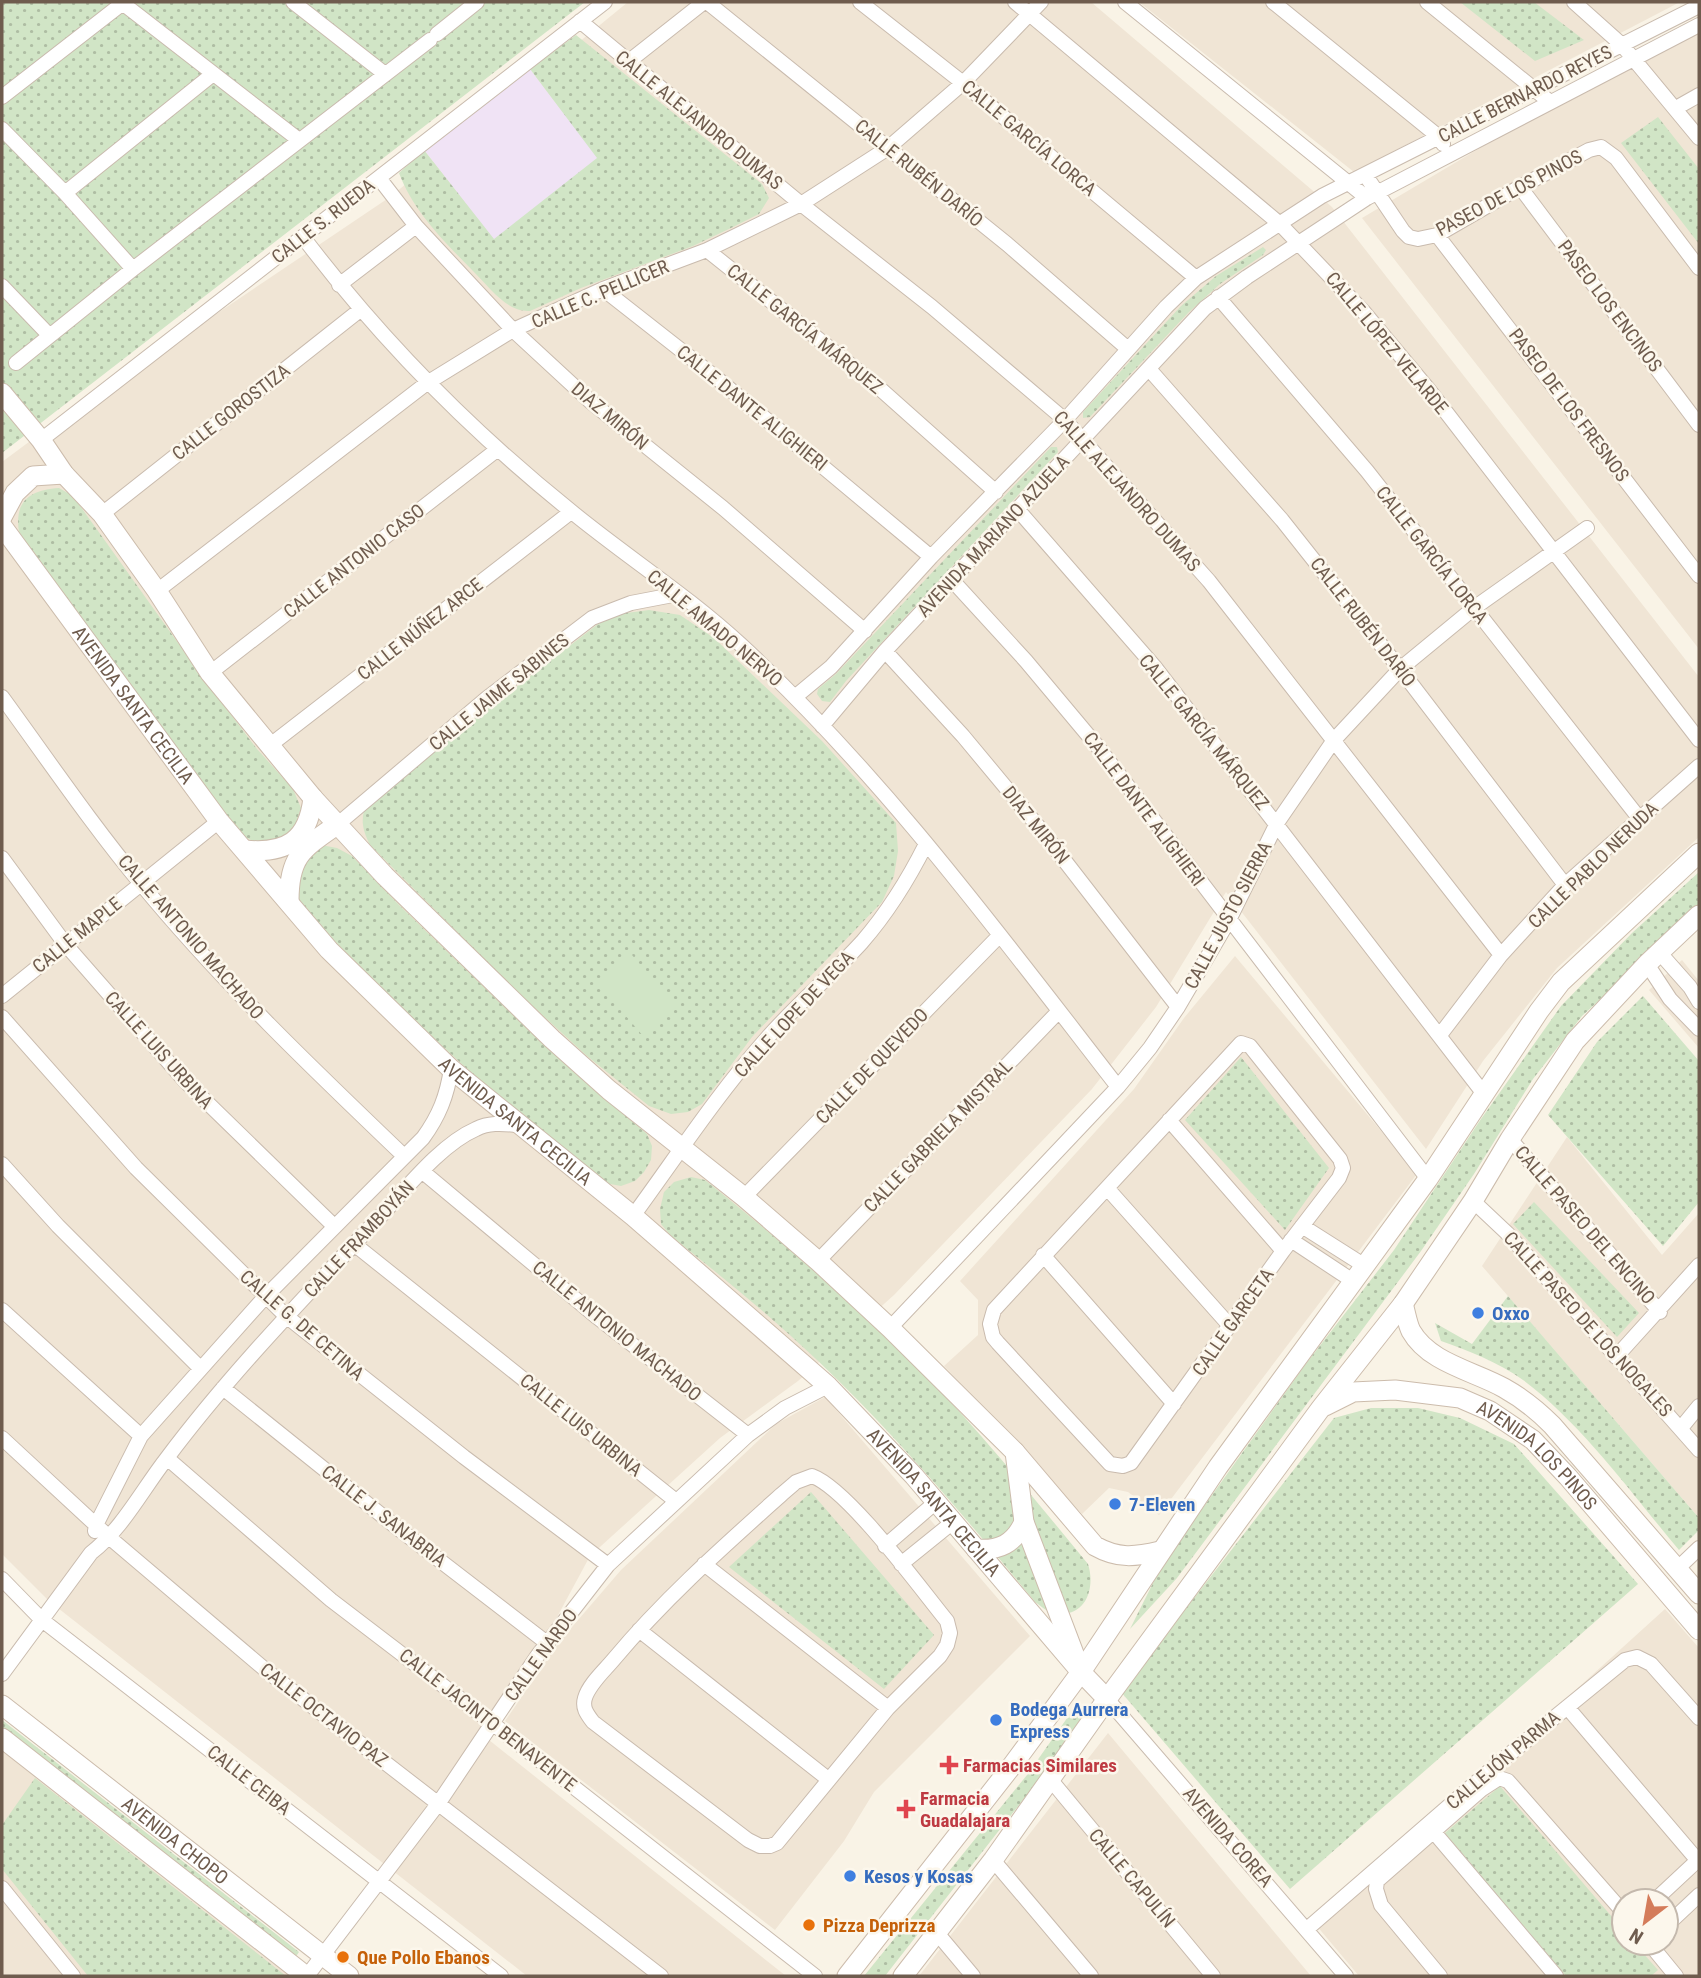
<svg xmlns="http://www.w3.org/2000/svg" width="1701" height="1978" font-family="'Roboto Condensed',sans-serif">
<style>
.residential{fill:#f0e5d5;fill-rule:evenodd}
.education{fill:#f0e3f5}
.green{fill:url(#green-dots)}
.pitch{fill:#d1e5c6}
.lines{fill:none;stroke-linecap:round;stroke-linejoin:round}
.street-casing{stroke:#c9bbae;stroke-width:16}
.secondary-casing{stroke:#ccbcac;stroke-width:21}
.street{stroke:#fff;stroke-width:14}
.secondary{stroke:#fff;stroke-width:19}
.shop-dot{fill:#3f7fe0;stroke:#fcf7ec;stroke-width:2.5}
.health-dot{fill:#e0444e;stroke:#fcf7ec;stroke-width:2.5}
.food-dot{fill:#e8710a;stroke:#fcf7ec;stroke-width:2.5}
.labels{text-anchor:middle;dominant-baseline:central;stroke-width:5;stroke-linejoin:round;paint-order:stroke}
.street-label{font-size:19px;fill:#6f5c4e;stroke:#fcf7ec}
.shop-label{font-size:19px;font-weight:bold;fill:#366cbe;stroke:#fcf7ec;text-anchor:start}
.health-label{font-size:19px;font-weight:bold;fill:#be3a42;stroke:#fcf7ec;text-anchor:start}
.food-label{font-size:19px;font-weight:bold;fill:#c56008;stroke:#fcf7ec;text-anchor:start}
</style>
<defs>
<pattern id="green-dots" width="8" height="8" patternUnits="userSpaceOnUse" patternTransform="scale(1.75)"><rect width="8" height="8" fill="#d1e5c6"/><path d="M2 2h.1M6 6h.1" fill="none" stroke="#aebda3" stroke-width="1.8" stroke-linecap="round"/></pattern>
</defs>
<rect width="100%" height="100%" fill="#f9f3e6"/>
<path class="residential" d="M628,2H1091L1332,207L1699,677V837L1557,968L1483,1061L1426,1149L1226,892L1156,1007L1092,1089L894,1295L798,1381L720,1438L590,1556L537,1654L484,1736L786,1976H527L49,1601L2,1554V462L53,424L390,197Z
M1139,2H1680L1354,172Z
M1699,18V649L1362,218Z
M1235,956L1417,1174L1159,1515L1128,1492L1109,1488L1082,1514L944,1366L978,1335V1300L960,1281L1134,1089L1184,1018Z
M1682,960L1699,981V1048L1649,990Z
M1567,1137L1662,1255L1699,1213V1518L1482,1266Z
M825,1397L1030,1636L874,1792L844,1841L775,1930L505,1721L560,1641L621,1570L776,1424Z
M1665,1609L1699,1648V1976H1359L1316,1925ZM1624,1901H1666V1943H1624Z
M1108,1733L1311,1976H919Z
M2,1748L290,1976H2Z"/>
<path class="education" d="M530,69L598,158L494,240L424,150Z"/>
<path class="green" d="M2,2H585L2,453Z
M1460,2H1534L1584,40L1535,61Z
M576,35L762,184L769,198L759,214L731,228L693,246L581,288L530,311C514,312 502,301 491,290C458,254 416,219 399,173L424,150L494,239L597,158L530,69Z
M1658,117L1699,169V244L1621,143Z
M1263,247L1266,250L1263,255L1220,284L1189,312L1090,417L1083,418V412L1181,306L1216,276Z
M1051,447H1057L1058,452L846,681L830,702L822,701L817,694L818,689L836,674Z
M59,488L73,496L201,675L257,749L293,789L301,808L294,828L281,843L261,845L245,837L178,755L19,532C14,501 30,490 59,488Z
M649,610L680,615L714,638L822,741L896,823L898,851L894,876L882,902L752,1037L702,1104L688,1112L671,1114L649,1106L587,1056L515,990L370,845C362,829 360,819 367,802L598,624L619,614Z
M321,845L337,848L352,856L399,905L514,1016L574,1072L647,1134L652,1146L651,1160L644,1172L635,1181L621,1186L605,1183L466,1068L383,991L303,908L294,893L297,863Z
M1699,872V909L1582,1016L1533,1079L1474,1174L1421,1251L1177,1578L1130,1629L1162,1565L1305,1365L1394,1250L1481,1119L1561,1006L1632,933Z
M1643,996L1699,1061V1202L1663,1246L1548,1115L1597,1042Z
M1241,1057L1329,1168L1285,1230L1185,1120Z
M691,1177L705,1180C789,1247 869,1317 943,1394C994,1448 1041,1507 1088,1564C1096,1589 1085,1619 1054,1613C1047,1612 1041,1606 1035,1602C966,1518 896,1435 817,1360C771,1316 721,1276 671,1236L661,1224L660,1209L664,1192L674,1182Z
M1534,1202L1639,1313L1617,1337L1513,1224Z
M1508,1296L1699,1518V1530L1679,1550C1632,1494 1581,1423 1523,1380C1498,1362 1469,1351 1441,1341L1435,1323L1472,1344Z
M1371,1408H1418L1460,1418L1514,1444L1638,1584L1290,1889L1121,1692L1334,1418Z
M811,1492L934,1635L884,1689L729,1567Z
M1077,1704L1088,1711L1030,1791L885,1976H864L1027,1775Z
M2,1720L299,1952L293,1961L2,1733Z
M35,1778L286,1976H88L2,1869V1825Z
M1500,1786L1624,1931V1943H1634L1658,1970L1651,1976H1566L1445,1833Z"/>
<path class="pitch" d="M632,955L676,1007L643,1036L598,983Z"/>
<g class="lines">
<g class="street-casing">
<path id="street" d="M121,2L299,140
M293,2L385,74
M707,2L1007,244L1128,349
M860,2L963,83L1196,278
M1015,2L1280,224L1363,311L1429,390L1699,740
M1125,2L1367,198
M1273,2L1439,137L1443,144
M1427,2L1550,102
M1574,2L1622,45L1699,138
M580,21L801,204L932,307L1065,420L1209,581L1501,955
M437,34L477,2
M628,62L704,2
M2,97L123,3
M1676,108L1699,95
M2,129L65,193L133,269
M1366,176L1403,231L1409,237L1418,239L1437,235L1520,187L1589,150L1601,147L1616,158L1699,268
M379,178L416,226L513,330L591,402L723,508L865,631
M1520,187L1699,425
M65,193L213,74
M1437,235L1699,576
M303,237C381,340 471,431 572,512C627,557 688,596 740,644C882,775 1000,935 1118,1087
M707,250L877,386L996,492
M339,285L416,226
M2,286L49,335
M603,289L719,380L931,557
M1218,297L1367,471L1639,818
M16,363L133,269L430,40
M1149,369L1282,520L1400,669L1565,885
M41,440L605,2
M1018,510L1154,666L1484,1094
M102,514L360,310
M952,580L1026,661L1098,747L1428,1179
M157,591L427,383L513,330L603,289L707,250L801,204L888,148L963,83L1041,2
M885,651L963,736L1037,825L1178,1007
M210,673L498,449
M2,697C48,760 92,825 142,885C222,982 313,1069 404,1156
M795,697L831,667L931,557L1065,420L1166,307L1196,278L1322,196L1699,6
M822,726L885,651L1205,308L1247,277L1367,198L1699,25
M269,746L571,512
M338,824L487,698L592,618L631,603L678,594
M2,858L66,945L185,1081L334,1226
M1659,952L1690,987L1699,1002
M1647,964L1670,999L1699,1029
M2,996L219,821
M2,1017L136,1168L286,1316L464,1457L608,1565
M1440,1035L1501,955L1565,885L1699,766
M1241,1043L1250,1046L1340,1159L1343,1168L1339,1178L1283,1251L1131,1463L1123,1466L1110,1464L998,1343L993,1337L990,1324L994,1310Z
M1169,1120L1283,1251
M1510,1139L1660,1312
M2,1164L58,1226L200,1368
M423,1172L597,1317L748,1435
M1107,1188L1230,1326
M744,1197L1000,935
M1473,1201L1507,1233L1699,1450
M633,1216C677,1156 718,1093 768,1037C797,1004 832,975 862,942C888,912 908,880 926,844
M1302,1226L1365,1266
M1291,1240L1353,1281
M354,1244L676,1501
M1043,1255L1174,1404
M818,1261L1059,1011
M2,1310L141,1436
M890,1328L1118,1087L1150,1048L1178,1007L1229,920L1277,823L1334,740L1400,669L1474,608L1587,528
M1616,1357L1699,1265
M223,1388L395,1526L547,1643
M1681,1428L1699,1406
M2,1438L110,1538L268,1672L661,1976
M167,1458L331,1600L492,1723L815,1976
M812,1476C848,1489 920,1588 947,1621L950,1633L947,1645L940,1656L888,1708L777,1843L770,1846H760L748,1840L593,1722C587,1714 582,1708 585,1698C589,1684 605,1670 614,1659C665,1598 723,1547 782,1494L796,1482Z
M95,1531L96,1525L141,1436L265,1297L423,1138C439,1116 447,1096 451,1069
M885,1546L936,1502
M704,1564L888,1708
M901,1564L953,1522
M1677,1569L1699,1548
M2,1579L42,1620L501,1976
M639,1630L828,1779
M2,1674L91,1553C123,1528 142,1490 167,1458C230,1374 303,1299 375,1222C403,1193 439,1145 476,1129C490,1122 504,1124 518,1125
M1107,1699L1346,1976
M1567,1707L1699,1862
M1050,1779L1213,1976
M1433,1831L1556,1976
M993,1860L1091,1976
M2,1888L73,1976
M1654,1901L1699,1859
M1666,1926L1699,1895
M1307,1929L1495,1766L1625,1660L1637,1657L1651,1664L1699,1718
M937,1933L973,1976
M1649,1943L1676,1976
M307,1976L438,1804L538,1655L608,1565L748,1435L785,1408L828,1386
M1440,1976L1381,1905L1376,1889L1377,1881L1482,1789L1499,1778L1508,1781L1624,1913"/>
</g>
<g class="secondary-casing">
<g id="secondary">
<path d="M2,393L41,440L64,474L102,514L157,591L210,673L313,798L385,876L552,1039L609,1090L744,1197L818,1261L890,1328L1015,1452L1095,1546C1118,1559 1135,1557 1160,1551"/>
<path d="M2,517L15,493L33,476L64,474"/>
<path id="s1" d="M2,526L219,821L329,950L451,1069L633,1216L828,1386L914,1476L1081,1672"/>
<path d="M245,850C286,854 308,841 313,798"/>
<path d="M289,901C289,856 302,849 338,824"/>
<path d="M1403,1304C1406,1313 1407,1323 1411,1331C1429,1363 1474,1371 1504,1388C1522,1398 1537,1410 1552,1425L1699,1594"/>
<path id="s2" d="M1325,1406L1353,1392L1395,1390L1460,1398L1490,1411L1533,1440L1568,1477L1699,1630"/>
<path d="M1015,1452L1024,1522L1081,1672L1107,1699"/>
<path d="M976,1549C999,1551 1014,1544 1024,1522"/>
<path id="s3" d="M2,1705L349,1976"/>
<path d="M2,1738L306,1976"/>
<path d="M847,1976L1011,1767L1081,1672L1218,1467L1428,1179L1539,1011L1561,982L1699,853"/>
<path d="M903,1976L993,1860L1107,1699L1321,1408L1403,1304L1473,1201L1510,1139L1575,1041L1647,964L1699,915"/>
</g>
</g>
<use href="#street" class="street"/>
<use href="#secondary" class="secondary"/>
</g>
<g class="shop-dot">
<circle cx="1478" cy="1313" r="7"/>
<circle cx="1115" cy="1504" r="7"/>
<circle cx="996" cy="1720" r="7"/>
<circle cx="850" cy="1876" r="7"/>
</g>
<g class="health-dot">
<path d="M945.5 1754.5h7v7h7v7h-7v7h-7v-7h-7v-7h7z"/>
<path d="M902.5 1798.5h7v7h7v7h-7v7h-7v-7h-7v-7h7z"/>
</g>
<g class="food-dot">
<circle cx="809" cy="1925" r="7"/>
<circle cx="343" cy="1957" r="7"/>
</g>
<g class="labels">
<g class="street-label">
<text transform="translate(1525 94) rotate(-27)">CALLE BERNARDO REYES</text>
<text transform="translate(699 120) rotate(39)">CALLE ALEJANDRO DUMAS</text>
<text transform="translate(1029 138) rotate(40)">CALLE GARCÍA LORCA</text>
<text transform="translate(919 173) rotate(39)">CALLE RUBÉN DARÍO</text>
<text transform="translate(1509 193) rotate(-28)">PASEO DE LOS PINOS</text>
<text transform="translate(323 221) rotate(-38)">CALLE S. RUEDA</text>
<text transform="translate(600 294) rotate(-23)">CALLE C. PELLICER</text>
<text transform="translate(1610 306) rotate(53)">PASEO LOS ENCINOS</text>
<text transform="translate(805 329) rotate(39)">CALLE GARCÍA MÁRQUEZ</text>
<text transform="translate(1387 343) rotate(50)">CALLE LÓPEZ VELARDE</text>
<text transform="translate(1569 405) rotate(53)">PASEO DE LOS FRESNOS</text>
<text transform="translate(752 408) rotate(39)">CALLE DANTE ALIGHIERI</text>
<text transform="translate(231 412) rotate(-38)">CALLE GOROSTIZA</text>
<text transform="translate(610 416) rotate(40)">DIAZ MIRÓN</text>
<text transform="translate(1127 491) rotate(48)">CALLE ALEJANDRO DUMAS</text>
<text transform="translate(993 536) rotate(-47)">AVENIDA MARIANO AZUELA</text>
<text transform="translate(1432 555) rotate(52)">CALLE GARCÍA LORCA</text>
<text transform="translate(354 561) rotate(-38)">CALLE ANTONIO CASO</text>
<text transform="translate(1363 622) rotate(52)">CALLE RUBÉN DARÍO</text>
<text transform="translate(715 628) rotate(40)">CALLE AMADO NERVO</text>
<text transform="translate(420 629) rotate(-38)">CALLE NÚÑEZ ARCE</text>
<text transform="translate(499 692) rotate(-39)">CALLE JAIME SABINES</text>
<text stroke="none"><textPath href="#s1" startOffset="222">AVENIDA SANTA CECILIA</textPath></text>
<text transform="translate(1204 732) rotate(51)">CALLE GARCÍA MÁRQUEZ</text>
<text transform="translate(1144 809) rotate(53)">CALLE DANTE ALIGHIERI</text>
<text transform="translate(1036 825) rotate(51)">DIAZ MIRÓN</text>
<text transform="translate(1593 865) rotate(-44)">CALLE PABLO NERUDA</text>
<text transform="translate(1228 915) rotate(-62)">CALLE JUSTO SIERRA</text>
<text transform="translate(77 935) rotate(-39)">CALLE MAPLE</text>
<text transform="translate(191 937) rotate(49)">CALLE ANTONIO MACHADO</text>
<text transform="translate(794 1014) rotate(-47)">CALLE LOPE DE VEGA</text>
<text transform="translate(159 1050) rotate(48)">CALLE LUIS URBINA</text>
<text transform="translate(872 1066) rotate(-46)">CALLE DE QUEVEDO</text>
<text stroke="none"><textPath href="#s1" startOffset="789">AVENIDA SANTA CECILIA</textPath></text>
<text transform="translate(938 1136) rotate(-46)">CALLE GABRIELA MISTRAL</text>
<text transform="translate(1585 1225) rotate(49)">CALLE PASEO DEL ENCINO</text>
<text transform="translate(359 1239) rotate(-47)">CALLE FRAMBOYÁN</text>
<text transform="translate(1233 1322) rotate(-55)">CALLE GARCETA</text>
<text transform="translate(1588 1324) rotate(48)">CALLE PASEO DE LOS NOGALES</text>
<text transform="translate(302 1325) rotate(41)">CALLE G. DE CETINA</text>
<text transform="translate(617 1331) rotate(39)">CALLE ANTONIO MACHADO</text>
<text transform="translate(581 1425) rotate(39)">CALLE LUIS URBINA</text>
<text stroke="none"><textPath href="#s2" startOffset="236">AVENIDA LOS PINOS</textPath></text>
<text stroke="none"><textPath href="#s1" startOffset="1356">AVENIDA SANTA CECILIA</textPath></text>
<text transform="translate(384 1516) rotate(38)">CALLE J. SANABRIA</text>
<text transform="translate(541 1655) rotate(-54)">CALLE NARDO</text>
<text transform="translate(324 1715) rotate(38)">CALLE OCTAVIO PAZ</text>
<text transform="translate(488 1720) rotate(38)">CALLE JACINTO BENAVENTE</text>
<text transform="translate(1503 1760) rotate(-40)">CALLEJÓN PARMA</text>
<text transform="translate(249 1780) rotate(38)">CALLE CEIBA</text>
<text transform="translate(1228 1837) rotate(49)">AVENIDA COREA</text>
<text stroke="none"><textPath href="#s3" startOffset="220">AVENIDA CHOPO</textPath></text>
<text transform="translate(1132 1878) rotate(50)">CALLE CAPULÍN</text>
</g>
<g class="shop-label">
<text x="1492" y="1313">Oxxo</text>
<text x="1129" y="1504">7-Eleven</text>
<text x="1010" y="1709">Bodega Aurrera<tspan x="1010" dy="22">Express</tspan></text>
<text x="864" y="1876">Kesos y Kosas</text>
</g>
<g class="health-label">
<text x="963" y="1765">Farmacias Similares</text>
<text x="920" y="1798">Farmacia<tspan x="920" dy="22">Guadalajara</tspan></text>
</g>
<g class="food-label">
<text x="823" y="1925">Pizza Deprizza</text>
<text x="357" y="1957">Que Pollo Ebanos</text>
</g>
</g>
<rect width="1701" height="1978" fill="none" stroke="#6f5c4e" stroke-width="7"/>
<g transform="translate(1645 1922) rotate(211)"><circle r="33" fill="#fcf7ec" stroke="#c4b9ad" stroke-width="2"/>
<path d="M0-5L12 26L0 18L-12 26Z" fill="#d47c5a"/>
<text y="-10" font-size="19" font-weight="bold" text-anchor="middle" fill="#6f5c4e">N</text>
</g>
</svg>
